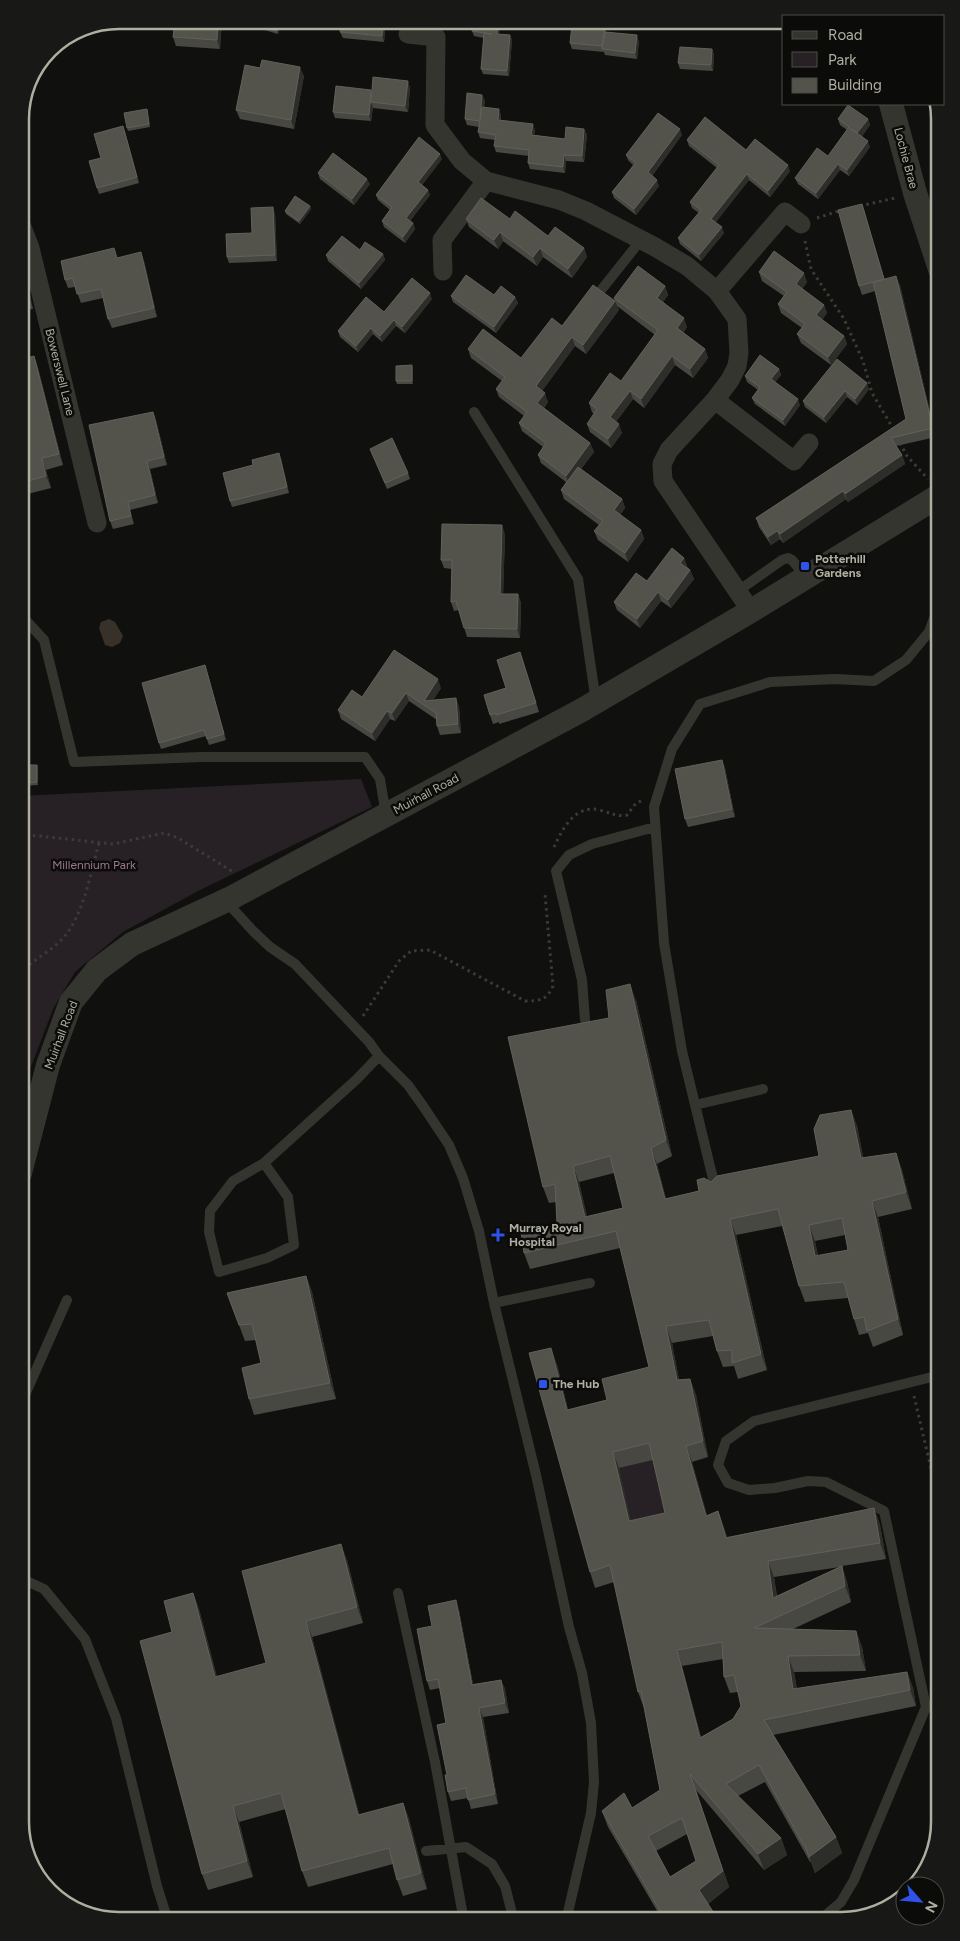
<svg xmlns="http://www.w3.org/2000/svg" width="960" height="1941" font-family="Figtree,sans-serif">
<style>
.green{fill:#272025}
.water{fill:#383129}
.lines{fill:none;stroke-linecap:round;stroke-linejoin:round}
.path{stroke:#3c3b36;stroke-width:3;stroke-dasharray:2.5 4;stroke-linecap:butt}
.service{stroke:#353530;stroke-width:10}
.minor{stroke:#353530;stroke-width:19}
.tertiary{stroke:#353530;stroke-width:24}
.wall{fill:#484842;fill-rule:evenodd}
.shaded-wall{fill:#2d2d29}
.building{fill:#53534c;stroke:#626159;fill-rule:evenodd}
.poi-dot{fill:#2f53e8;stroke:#0b0b0a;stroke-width:2}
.labels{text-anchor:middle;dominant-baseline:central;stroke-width:5;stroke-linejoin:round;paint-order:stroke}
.street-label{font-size:12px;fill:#b0aea0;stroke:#0b0b0a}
.poi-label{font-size:12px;font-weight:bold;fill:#b0aea0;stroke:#0b0b0a;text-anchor:start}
.park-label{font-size:12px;fill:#9b7894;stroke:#0b0b0a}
.rim{fill:none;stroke:#b0aea0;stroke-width:2.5}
</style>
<rect width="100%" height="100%" fill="#10100f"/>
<path class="green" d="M361,779L372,807L198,891L123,932L75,972L53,1009L27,1077L20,1104V796Z
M655,1459L671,1529L635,1538L619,1468Z"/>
<path class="water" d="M109,619L115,622L123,636L120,643L112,647L105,645L99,628L101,622Z"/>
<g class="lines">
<path class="path" d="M860,206L895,198
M817,218L842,210
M805,241L811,269L844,319L863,361L872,393L894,430
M900,443L907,456L928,479
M20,834L113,844L164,833L178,838L235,873
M554,847C563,828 575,804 600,810C610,813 617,817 627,815L636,803L641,801
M20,974C33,959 52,951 64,937C84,914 91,871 99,843
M363,1016L399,961L411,951L430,950L525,1001C540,1001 547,1000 553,986L545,894
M914,1396L940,1507
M910,1886L924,1872L927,1864
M899,1897L905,1891"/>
<path class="service" d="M602,289L641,240
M474,412L578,579L596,702
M738,591L782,560L788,558L792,560L806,577
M20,614L44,640L74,762L201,757H365L380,779L386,815
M229,899L233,909L253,931L270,947L295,964L369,1042L379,1056L408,1085L423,1106L449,1145L463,1178L479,1231L494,1303L536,1475L569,1627L582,1673L591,1723L594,1782L591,1813L566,1921
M585,1020L582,980L556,871L569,855L592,844L655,827
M695,1105L763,1089
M264,1163L233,1181L210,1211L209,1232L219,1272L267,1258L294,1245L288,1197L264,1163L357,1079L379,1056
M716,1191L682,1051L664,943L654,807L672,749L700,704L770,682L835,679L874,681L906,660L929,632L940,602
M494,1303L590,1283
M20,1406L67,1300
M20,1578L44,1589L85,1639L116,1718L157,1886L168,1921
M398,1593L435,1762L464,1921
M426,1851L466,1847L492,1864L505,1886L514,1921
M819,1921L841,1902L854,1880L926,1707L884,1511L826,1482L808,1481L775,1488L749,1490L728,1483L718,1465L726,1441L754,1421L940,1375"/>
<path class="minor" d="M408,34L436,37L435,125L462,161L486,181L559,200L586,211L655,247L687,266L717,291L737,319L739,353L737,366L730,380L715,400L669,450L662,464L663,481L751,611
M20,222L30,248L97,523
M443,271L442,240L486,181
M717,291L785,212L801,224
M715,400L794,461L809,443"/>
<path class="tertiary" d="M891,104L915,193L940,269
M20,1173L48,1065L71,1002L97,970L132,944L229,899L582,710L751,611L940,495"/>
</g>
<path class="wall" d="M175,20H222L220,49L176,46L173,37Z
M259,20H282L278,34L258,28L257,25Z
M386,20L384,42L343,38L340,32Z
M473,20H500L499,34L510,35L512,40L509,76L483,74L481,69L484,38L474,36L472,31Z
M605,29L606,32L639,41L637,59L605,55L604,52L572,49L570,43Z
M712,49L714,55L713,71L680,69L678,63Z
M260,68L304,76L294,129L240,119L236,110Z
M410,87L408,112L373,108V107L371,121L335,118L333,112Z
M482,95L485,101L484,107L501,115V120L535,130L534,135L565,139L584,129L587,135L584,162L566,161L565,173L530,169L528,163L529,156L496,152L494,146L495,140L480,138L478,132L479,127L467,125L465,119Z
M147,109L150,127L128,131L127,128Z
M838,119H868L870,125L862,136L870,147L849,176L840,170L818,199L798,184L795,178L828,156L847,130L840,125Z
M125,132L139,183L99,194L97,188L101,158Z
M682,135L652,176L659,186L636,215L614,198L612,192L633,165L628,160L626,155Z
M687,140L746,150L790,171L770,197L749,180L715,222L724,233L701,261L680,244L678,238L699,213L692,208L690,202L717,168L689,146Z
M442,159L422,185L428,190L430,195L410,221L413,223L415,229L405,243L384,227L382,221L390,210L378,200L376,195Z
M318,173L370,184L354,205L320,179Z
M862,204L884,279L900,285L936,437L896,446L902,455L905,464L848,502L846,499L783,543L780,539L771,545L759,527L756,518L906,419L875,291L862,295L859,286Z
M310,206L311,209L300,224L286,214L285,211Z
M275,213L277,261L229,263L227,257Z
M466,219H510L548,236L584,248L587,257L572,278L543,257L537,266L503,241L498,249L469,227Z
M360,250L383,254L385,260L361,289L328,261L326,255Z
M118,258L144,261L157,317L112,328L108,319L103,298L81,303L75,287L68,288L65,280Z
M759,272L807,282L802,289L824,305L827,313L822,320L844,336L847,344L831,365L801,343L797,334L802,328L781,313L778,304L784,296L762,281Z
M20,280L29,291L33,309L20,311Z
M665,286L668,295L663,302L687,327L683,333L705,349L708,358L693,378L675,365L644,408L633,399L616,422L622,433L611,448L590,432L587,424L594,414L592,412L589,403L621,381L655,335L617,306L619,310L586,354L575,346L542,391L548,402L544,408L590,443L594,452L581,469L622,499L625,508L620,515L641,530L644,539L628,562L598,540L594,531L599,525L564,499L561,490L566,482L541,463L538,455L543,447L522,431L519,423L524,416L499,397L496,389L502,381L471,358L468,349L521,358L562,326L615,301L614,298Z
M494,295L515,297L518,303L496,333L453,302L451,296Z
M432,299L405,333L396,326L382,342L373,334L358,352L340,337L338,331L384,312Z
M20,323L23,338H20Z
M34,356L38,368L63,465L46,470L51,488L20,496V454L28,452Z
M837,359L869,389L857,405L847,397L826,423L805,407L803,401Z
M413,368V384H397L396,381Z
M779,369L781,375L775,382L800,405L785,426L755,404L752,398L758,390L747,382L745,376Z
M153,412L156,420L167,465L150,469L158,503L130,510L134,524L113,529L110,521Z
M370,449L408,473L410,479L387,489Z
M281,459L289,493L232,507L230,501L253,465Z
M505,534L503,594H518L521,603L520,638L467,637L459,610L454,611L451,602L452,569L444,568L441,560Z
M684,558L687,566V567L690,570L694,579L671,608L661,601L640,628L617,610L614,602Z
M520,652L539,712L499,724V722L493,724L490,715L506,688Z
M205,665L226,740L209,745L206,736L161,749L159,743Z
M441,688L433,700L456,698L459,707L461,733L440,735L437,726V720L409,701L395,721L390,719L375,741L341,719L338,710L362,697Z
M722,760L725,768L735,817L688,827L685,819Z
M20,765H37L38,768V785L20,786Z
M636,1000L672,1156L657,1164L666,1199L699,1191L711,1182L819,1156L851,1110L857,1126L863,1158L896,1153L902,1170L912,1209L878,1217L903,1335L873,1347L868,1333L859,1335L854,1319L848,1298L805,1302L799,1286L782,1226L736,1235L767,1370L738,1379L734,1366L723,1367L717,1351L713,1336L672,1343L679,1380L690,1379L696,1395L708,1457L692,1462L707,1516L718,1511L727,1537L874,1508L880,1525L886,1559L842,1566L847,1582L851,1602L793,1629L856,1631L862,1647L866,1671L794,1672L797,1689L907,1672L913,1688L916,1706L773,1735L836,1837L842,1853L815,1873L811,1862H810L765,1782L738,1796L781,1838L787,1855L764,1870L696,1790L729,1887L708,1904L719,1921H663L608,1827L602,1811L632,1808L660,1790L644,1708L638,1692L614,1582L595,1588L590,1572L557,1364L568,1410L607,1400L649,1367L620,1248L530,1269L524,1253L557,1223L556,1202L549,1203L543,1187L609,1018ZM614,1173L623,1208L587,1217L579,1182ZM845,1235L848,1250L818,1256L815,1241ZM653,1460L665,1513L631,1521L619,1468ZM840,1567L777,1596L774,1577ZM723,1659L724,1677L730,1693L738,1692L741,1706L733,1719L701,1737L682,1666ZM687,1834L696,1861L670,1877L656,1851Z
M306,1276L312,1292L336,1399L254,1415L249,1399L261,1363L256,1340L245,1341L227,1293Z
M347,1560L363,1623L312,1637L359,1815L403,1803L409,1819L427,1889L403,1896L397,1880L393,1864L308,1887L302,1871L286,1809L239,1822L253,1877L208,1890L202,1874L172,1632L193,1593L199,1609L217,1677L266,1663Z
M459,1610L473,1684L501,1680L505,1689L509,1713L483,1717L498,1804L471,1809L468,1798L451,1801L448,1792L447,1775L446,1723L440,1688L430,1690L427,1681L432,1626Z"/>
<path class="shaded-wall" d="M218,20H222L220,49L217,40Z
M280,20H282L278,34L277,31Z
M384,20H386L384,42L382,36Z
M498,20H500L499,39L497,34Z
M510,35L512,40L509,76L507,71Z
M637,35L639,41L637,59L635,53Z
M712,49L714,55L713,71L711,65Z
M300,67L304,76L294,129L291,120Z
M408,81L410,87L408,112L405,106Z
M482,95L485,101L482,126L480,120Z
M371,102L373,107L371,121L369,115Z
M499,109L501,115L500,126L498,120Z
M868,119L870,125L860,139L857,133Z
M533,124L535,130L533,141L531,135Z
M123,126L125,132L139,183L137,177Z
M584,129L587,135L584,162L582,156Z
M680,129L682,135L650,178L648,172Z
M868,141L870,147L849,176L847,170Z
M440,154L442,159L420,188L418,182Z
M564,155L566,161L565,173L563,167Z
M838,164L840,170L818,199L816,193Z
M788,165L790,171L770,197L768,191Z
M747,174L749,180L714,225L711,219Z
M367,179L370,184L354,205L352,199Z
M657,180L659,186L636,215L634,209Z
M428,190L430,195L408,223L406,218Z
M862,204L865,213L887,287L884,279Z
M310,206L311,209L300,224L299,221Z
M273,207L275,213L277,261L275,255Z
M413,223L415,229L405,243L403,237Z
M722,227L724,233L701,261L699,255Z
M500,232L503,241L498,249L494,240Z
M540,248L543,257L537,266L533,257Z
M584,248L587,257L572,278L568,269Z
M141,252L144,261L157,317L154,308Z
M383,254L385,260L361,289L359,283Z
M804,273L807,282L799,293L796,284Z
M896,276L900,285L936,437L933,428Z
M25,279L29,291L33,309L29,297Z
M665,286L668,295L660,306L657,298Z
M430,293L432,299L405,333L402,327Z
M515,297L518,303L496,333L494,327Z
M615,301L619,310L586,354L583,345Z
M824,305L827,313L819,324L816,315Z
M684,318L687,327L680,337L677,328Z
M394,320L396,326L382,342L380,336Z
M20,323L23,338L20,331Z
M371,328L373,334L358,352L356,346Z
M844,336L847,344L831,365L828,357Z
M572,337L575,346L539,395L536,386Z
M705,349L708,358L693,378L690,369Z
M34,356L38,368L63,465L59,454Z
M672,356L675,365L644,408L641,399Z
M412,365L413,368V384L412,381Z
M779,369L781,375L773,385L771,379Z
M867,383L869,389L857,405L855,399Z
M630,391L633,399L613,426L610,417Z
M845,391L847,397L826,423L824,417Z
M545,393L548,402L540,412L537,403Z
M798,399L800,405L785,426L783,420Z
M153,412L156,420L167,465L164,457Z
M619,424L622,433L611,448L608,439Z
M590,443L594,452L569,484L566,476Z
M279,453L281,459L289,493L287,487Z
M902,455L905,464L848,502L845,494Z
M42,458L46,470L51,488L46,476Z
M147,461L150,469L158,503L155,495Z
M843,491L846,499L783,543L780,534Z
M622,499L625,508L617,519L614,510Z
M502,525L505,534L503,602L500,594Z
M641,530L644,539L628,562L625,553Z
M777,531L780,539L771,545L768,537Z
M684,558L687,566L684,571L680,563Z
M690,570L694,579L671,608L668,600Z
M658,592L661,601L640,628L637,619Z
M518,594L521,603L520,638L517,629Z
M205,665L207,671L226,740L224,734Z
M438,679L441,688L428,708L424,701Z
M406,693L409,701L395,721L392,713Z
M456,698L459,707L461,733L458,724Z
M387,711L390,719L375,741L372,733Z
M722,760L725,768L735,817L732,809Z
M37,765L38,768V785L37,782Z
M630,984L636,1000L672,1156L666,1140Z
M851,1110L857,1126L867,1174L861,1158Z
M651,1148L657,1164L670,1215L665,1199Z
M896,1153L902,1170L912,1209L906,1192Z
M573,1166L579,1182L591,1233L585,1217Z
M872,1201L878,1217L903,1335L898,1319Z
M730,1219L736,1235L767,1370L761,1354Z
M809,1225L815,1241L821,1272L815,1256Z
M306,1276L312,1292L336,1399L330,1383Z
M666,1326L672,1343L682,1396L677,1380Z
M551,1348L557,1364L572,1426L567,1410Z
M690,1379L696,1395L708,1457L703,1441Z
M686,1446L692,1462L712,1532L706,1516Z
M613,1452L619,1468L635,1538L629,1521Z
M874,1508L880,1525L886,1559L880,1543Z
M718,1511L724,1527L732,1554L726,1538Z
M341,1544L347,1560L363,1623L357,1607Z
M768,1561L774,1577L779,1614L773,1598Z
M842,1566L847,1582L851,1602L845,1586Z
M193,1593L199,1609L221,1693L215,1677Z
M456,1600L459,1610L475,1694L472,1685Z
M306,1621L312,1637L364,1831L358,1815Z
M856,1631L862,1647L866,1671L860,1655Z
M677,1650L682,1666L705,1754L700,1738Z
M788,1656L794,1672L799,1705L793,1689Z
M907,1672L913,1688L916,1706L910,1690Z
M501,1680L505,1689L509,1713L505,1703Z
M479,1708L483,1717L498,1804L495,1794Z
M690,1774L729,1887L705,1906L699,1890Z
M403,1803L409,1819L427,1889L421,1873Z
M233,1806L239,1822L253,1877L247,1861Z
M836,1837L842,1853L815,1873L809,1857Z
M781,1838L787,1855L764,1870L758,1854Z"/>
<path class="building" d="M175,20H218L217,40L173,37Z
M259,20H280L277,31L257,25Z
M342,20H384L382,36L340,32Z
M473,20H498L497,34L510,35L507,71L481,69L484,33L492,34L472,31Z
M572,25L605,29L602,46L570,43Z
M605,32L637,35L635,53L602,49Z
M680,47L712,49L711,65L678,63Z
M262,60L300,67L291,120L236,110L245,65L260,68Z
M373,77L408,81L405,106L371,102Z
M336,86L371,90L369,115L333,112Z
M467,93L482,95L480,120L482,107L499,109L498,120L533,124L531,135L565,139L566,127L584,129L582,156L564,155L563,167L528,163L529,150L494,146L496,135L478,132L480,121L465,119Z
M848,105L868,119L857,133L851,129L868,141L847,170L838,164L816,193L795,178L817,148L828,156L849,127L838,119Z
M147,109L149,124L127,128L124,113Z
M658,113L680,129L648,172L657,180L634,209L612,192L636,163L626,155Z
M705,117L746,150L755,139L788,165L768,191L747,174L711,219L722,227L699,255L678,238L701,210L690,202L719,165L687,140Z
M123,126L137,177L97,188L89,161L101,158L94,134Z
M419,137L440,154L418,182L428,190L406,218L413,223L403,237L382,221L392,207L376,195Z
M333,153L367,179L352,199L318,173Z
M295,196L310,206L299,221L285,211Z
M481,198L510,219L515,211L548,236L555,227L584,248L568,269L540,248L533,257L500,232L494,240L466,219Z
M862,204L884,279L874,282L896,276L933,428L891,438L902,455L845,494L843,491L780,534L777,531L768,537L756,518L906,419L873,282L859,286L838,210Z
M273,207L275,255L227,257L226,234L252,233L251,208Z
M342,236L360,250L365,242L383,254L359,283L326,255Z
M114,248L117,258L141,252L154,308L108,319L101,289L77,294L73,278L65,280L61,261Z
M774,251L804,273L796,284L824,305L816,315L844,336L828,357L797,334L805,324L778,304L787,292L759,272Z
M638,266L665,286L657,298L684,318L677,328L705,349L690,369L672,356L641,399L630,391L610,417L619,424L608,439L587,424L597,409L589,403L610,373L621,381L658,330L614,298Z
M466,275L494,295L501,286L515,297L494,327L451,296Z
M412,278L430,293L402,327L394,320L380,336L371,328L356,346L338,331L366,297L384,312Z
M25,279L29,297L20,299V280Z
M593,285L615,301L583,345L572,337L536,386L545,393L537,403L590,443L566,476L538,455L546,443L519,423L527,412L496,389L505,377L468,349L483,329L521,358L552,318L562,326Z
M760,355L779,369L771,379L798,399L783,420L752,398L760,387L745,376Z
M34,356L59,454L42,458L46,476L20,483V454L28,452L20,423V360Z
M837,359L867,383L855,399L845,391L824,417L803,401Z
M412,365V381H396V366Z
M153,412L164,457L147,461L155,495L128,502L131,516L110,521L89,425Z
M392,438L408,473L385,483L370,449Z
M279,453L287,487L230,501L223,473L253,465L252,460Z
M578,467L622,499L614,510L641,530L625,553L594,531L603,521L561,490Z
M442,524L502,525L500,594H518L517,629L464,628L456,601L451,602L452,560H441Z
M672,548L684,558L680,563L690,570L668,600L658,592L637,619L614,602L636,573L647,581Z
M394,650L438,679L424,701L456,698L458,724L437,726L436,713L406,693L392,713L387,711L372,733L338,710L352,690L362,697Z
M520,652L536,703L496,715V713L490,715L484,695L506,688L497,660Z
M205,665L224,734L207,739L204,730L159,743L142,683Z
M722,760L732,809L685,819L675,769Z
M20,765H37V782L20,783Z
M630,984L666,1140L651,1148L665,1199L699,1191L697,1180L704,1178L711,1182L717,1176L819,1156L814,1129L820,1115L851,1110L861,1158L896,1153L906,1192L872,1201L898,1319L867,1331L864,1317L854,1319L844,1282L799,1286L778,1209L730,1219L761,1354L732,1363V1350L717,1351L709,1320L666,1326L677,1380L690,1379L703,1441L686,1446L706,1516L718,1511L726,1538L874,1508L880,1543L768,1561L773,1598L842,1566L845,1586L754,1628L856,1631L860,1655L788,1656L793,1689L907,1672L910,1690L764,1720L836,1837L809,1857L805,1846H804L759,1765L726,1784L781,1838L758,1854L690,1774L723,1871L699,1890L719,1921H666L602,1811L624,1793L632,1808L660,1790L641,1691L638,1692L610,1565L590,1572L529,1353L551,1348L567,1410L607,1400L602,1379L649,1367L616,1231L524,1253L521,1232L557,1223L555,1184L543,1187L508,1037L609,1018L606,990ZM610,1156L623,1208L585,1217L573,1166ZM842,1218L848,1250L815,1256L809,1225ZM649,1443L665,1513L629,1521L613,1452ZM722,1642L724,1677L734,1675L741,1706L733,1719L700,1738L677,1650ZM682,1818L696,1861L670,1877L648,1836Z
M306,1276L330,1383L249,1399L242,1368L261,1363L252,1324L239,1325L227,1293Z
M341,1544L357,1607L306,1621L358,1815L403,1803L421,1873L397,1880L389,1848L302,1871L281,1793L233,1806L247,1861L202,1874L140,1641L172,1632L164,1601L193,1593L215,1677L266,1663L242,1571Z
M456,1600L472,1685L501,1680L505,1703L479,1708L495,1794L468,1800L466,1788L448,1792L445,1775H447L437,1725L446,1723L438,1679L427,1681L417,1629L432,1626L428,1606Z"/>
<g class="poi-dot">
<rect x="800" y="561" width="10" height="10" rx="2.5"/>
<path d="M495.5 1227.5h5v5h5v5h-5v5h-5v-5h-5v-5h5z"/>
<rect x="538" y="1379" width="10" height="10" rx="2.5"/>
</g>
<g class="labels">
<g class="street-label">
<text transform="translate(906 158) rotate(75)">Lochie Brae</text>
<text transform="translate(60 372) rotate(76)">Bowerswell Lane</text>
<text transform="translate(426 794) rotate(-28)">Muirhall Road</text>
<text transform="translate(61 1035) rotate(-69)">Muirhall Road</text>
</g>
<g class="poi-label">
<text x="815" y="559">Potterhill<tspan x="815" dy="14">Gardens</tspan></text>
<text x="509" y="1228">Murray Royal<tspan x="509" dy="14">Hospital</tspan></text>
<text x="553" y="1384">The Hub</text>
</g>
<g class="park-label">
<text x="94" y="865">Millennium Park</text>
</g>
</g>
<path d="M0 0H960V1941H0ZM119 29H841A90 90 0 0 1 931 119V1822A90 90 0 0 1 841 1912H119A90 90 0 0 1 29 1822V119A90 90 0 0 1 119 29Z" fill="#181816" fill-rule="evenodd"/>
<path class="rim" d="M119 29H841A90 90 0 0 1 931 119V1822A90 90 0 0 1 841 1912H119A90 90 0 0 1 29 1822V119A90 90 0 0 1 119 29Z"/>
<rect x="782" y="15" width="162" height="90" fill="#0b0b0a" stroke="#4d4c46"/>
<rect x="792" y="31" width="25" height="8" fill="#353530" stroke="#4d4c46"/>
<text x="828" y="40" font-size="15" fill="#b0aea0">Road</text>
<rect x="792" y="52" width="25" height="15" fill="#272025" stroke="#4d4c46"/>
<text x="828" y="65" font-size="15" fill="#b0aea0">Park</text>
<rect x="792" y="78" width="25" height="15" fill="#53534c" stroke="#4d4c46"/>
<text x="828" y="90" font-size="15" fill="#b0aea0">Building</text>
<g transform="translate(920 1901) rotate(117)"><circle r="24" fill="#0b0b0a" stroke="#4d4c46"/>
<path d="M0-4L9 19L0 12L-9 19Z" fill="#2f53e8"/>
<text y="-8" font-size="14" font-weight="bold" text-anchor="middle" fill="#b0aea0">N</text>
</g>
</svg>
